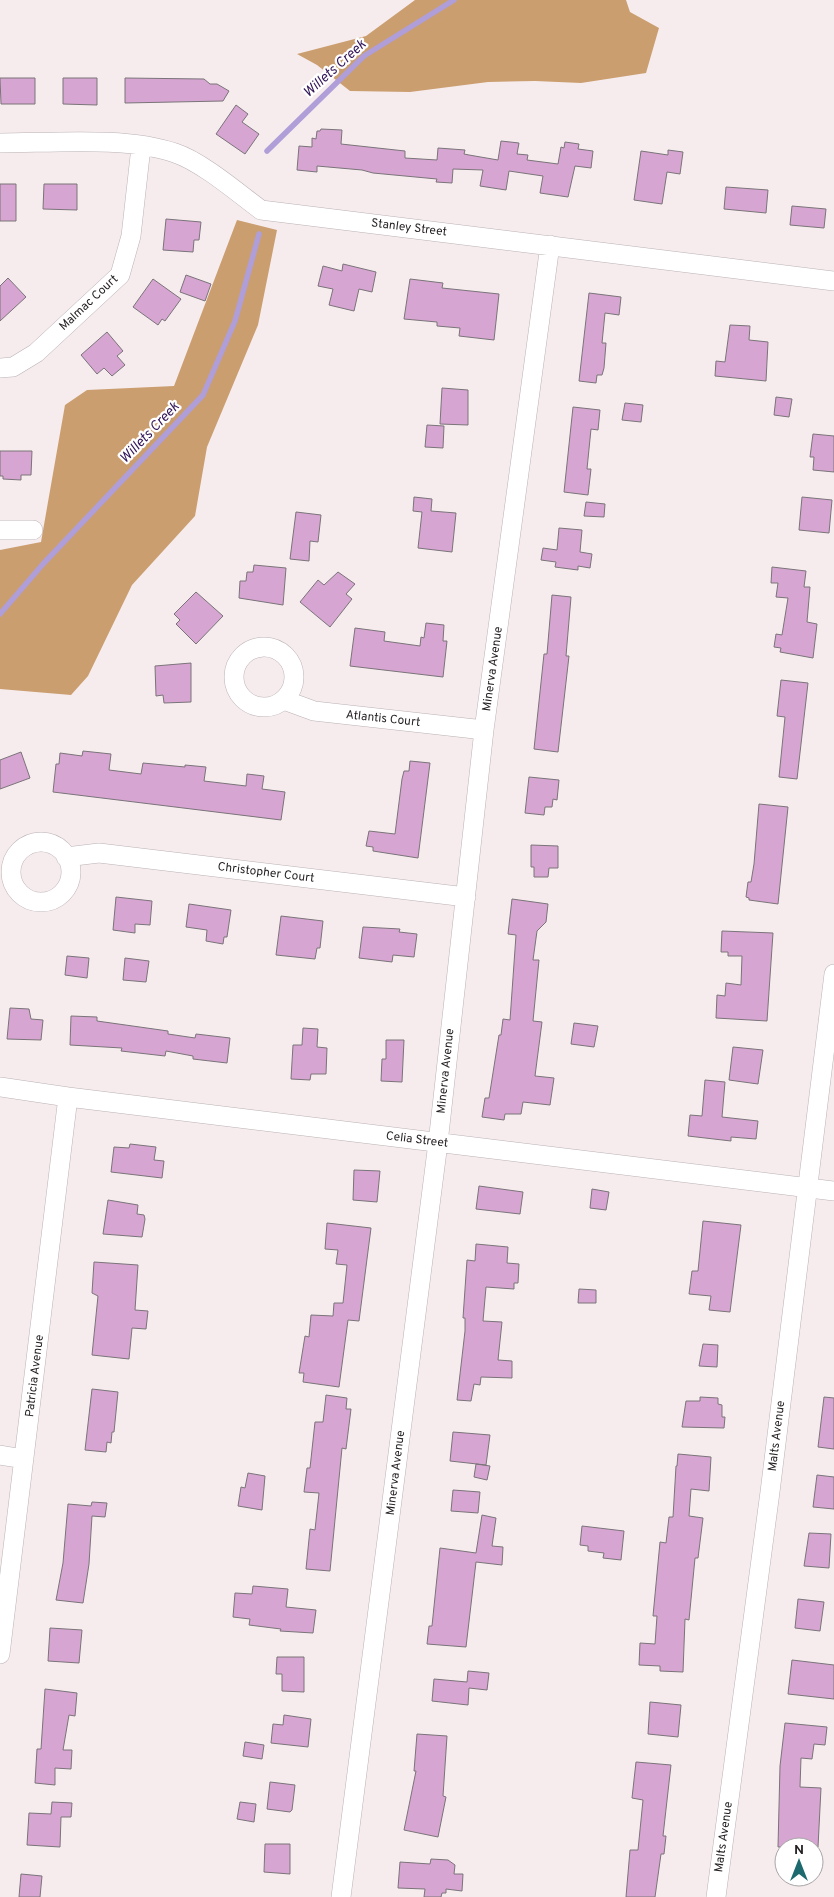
<svg xmlns="http://www.w3.org/2000/svg" width="834" height="1897" font-family="Overpass,sans-serif">
<style>
.forest{fill:#cb9e6f}
.lines{fill:none;stroke-linecap:round;stroke-linejoin:round}
.stream{stroke:#af9ed7;stroke-width:5.5}
.building{fill:#d7a5d1;stroke:#7a7479}
.minor-casing{stroke:#bbb2b4;stroke-width:20}
.minor{stroke:#fff;stroke-width:19}
.labels{text-anchor:middle;dominant-baseline:central;stroke-width:4.5;stroke-linejoin:round;paint-order:stroke}
.street-label{font-size:12px;fill:#231f20;stroke:#fff}
.water-label{font-size:14px;font-style:italic;fill:#331759;stroke:#fff}
</style>
<rect width="100%" height="100%" fill="#f6ecee"/>
<path class="forest" d="M415,0H626L630,12L659,28L646,73L581,83L535,81L488,82L410,92L350,91L317,65L297,54L366,36Z
M237,220L277,230L258,325L207,447L195,516L132,585L88,676L71,695L0,689V550L41,542L65,405L87,390L174,386Z"/>
<g class="lines">
<path class="stream" d="M267,151L364,56L454,0
M0,614L43,564L203,395L235,321L259,234"/>
</g>
<path class="building" d="M0,78H35V104H1Z
M63,78H97V105L63,104Z
M125,78L204,79L210,84H217L229,91L223,101L125,103Z
M236,105L248,114L242,122L259,134L245,154L216,134Z
M321,129L342,130L341,144L405,151V158L437,160L438,148L465,150L464,154L469,155L498,160L501,141L519,143L517,154L528,155L527,160L558,164L561,147L564,148L565,142L579,144L578,149L593,151L591,168L575,166L568,197L540,193L543,176L509,171L506,190L480,186L483,170L453,169L452,183L436,182L437,179L373,173L362,170L317,166V172L297,170L299,146L312,147V138L316,139L317,131H320Z
M668,150L683,152L680,174L667,172L662,204L634,200L641,151L668,155Z
M0,184H16V221H0Z
M44,184H77V210L43,209Z
M726,187L768,190L766,213L724,209Z
M792,206L826,209L824,228L790,225Z
M166,219L201,222L199,240H194L193,252L163,250Z
M343,264L376,272L372,292L359,289L354,311L329,305L333,289L318,286L323,266L342,271Z
M186,275L211,284L205,301L180,292Z
M8,278L26,297L0,321V286Z
M153,279L181,299L165,321L162,319L158,325L133,307Z
M410,279L443,283L442,288L499,294L494,340L459,336L460,328L437,326V322L404,319Z
M589,293L621,297L619,315L605,313L602,343H606L604,368L602,375H597L596,383L579,381Z
M730,325L750,326L749,340L768,342L766,381L715,376L716,361L725,362Z
M107,332L123,351L117,356L125,365L112,376L104,368L97,374L81,355Z
M442,388L468,390V425L440,424Z
M776,397L792,399L789,417L774,415Z
M625,403L643,405L641,422L622,420Z
M573,407L600,410L598,430L591,429L587,469H591L588,495L564,492Z
M427,425L444,426L443,448L425,447Z
M813,434L834,436V472L813,470L814,457H810Z
M0,451H32L31,475H21V480L3,479V476H0Z
M414,497L432,499L431,511L456,513L452,552L418,548L422,512L413,511Z
M802,497L832,500L829,533L799,530Z
M586,502L605,504L604,517L584,516Z
M296,512L321,515L318,542L310,541L309,561L290,559Z
M559,528L582,530L580,552L592,554L590,568L578,566V570L555,567L556,562L541,560L543,548L557,550Z
M254,565L286,568L283,605L239,598L240,581H246L247,572H253Z
M772,567L806,571L804,587H810L807,622L817,624L813,658L780,652L781,648L774,647L776,634L782,635L788,598L776,597L778,583H771Z
M338,572L355,584L346,594L352,599L330,627L300,602L318,580L324,585Z
M196,592L223,616L196,644L176,624L180,620L174,614Z
M552,595L571,597L566,656H569L558,752L534,749L544,654H547Z
M426,623L444,625L443,641H447L443,677L350,666L355,628L385,632L384,641L420,646L421,637L424,638Z
M191,663V702L164,703L163,695L156,696L155,666Z
M781,680L808,683L797,779L779,777L785,717L777,716Z
M83,751L111,754L109,770L141,774L143,763L185,767V765L206,767L204,781L246,786L247,774L264,776L262,789L285,792L281,820L53,792L56,764H59L60,753L82,756Z
M21,752L30,778L0,789V760Z
M410,761L430,763L418,858L373,851V847L366,846L369,831L395,834L402,779L404,771H409Z
M529,777L559,780L557,800L553,799L552,807H545L544,815L525,813Z
M759,804L788,807L778,904L749,900V898L746,897L748,882H751L754,864Z
M531,845L558,846V868H549L548,877H534V867H531Z
M116,897L152,901L150,925L135,924V933L113,930Z
M512,899L548,904L546,922L537,931L533,960H539L533,1021L542,1022L535,1076L554,1078L550,1105L523,1102L521,1114H505L504,1120L482,1117L485,1098H489L499,1035H501L503,1019L510,1020L516,935L508,934Z
M189,904L231,910L227,937H224L223,944L206,941L207,930L186,927Z
M281,916L323,921L320,948H317L315,959L276,955Z
M363,927L400,929L399,932L417,934L414,957L393,955L392,962L359,958Z
M722,931L773,933L767,1021L716,1018L717,995L725,996L726,983L741,985L742,956H728V952H721Z
M67,956L89,958L87,978L65,975Z
M125,958L149,961L146,982L123,980Z
M10,1008L29,1009L31,1019L43,1020L41,1040L7,1039Z
M71,1016L97,1017V1021L168,1031V1034L195,1038L196,1034L230,1038L227,1063L193,1059V1056L166,1051L165,1056L121,1051L122,1048L70,1045Z
M574,1023L598,1026L594,1047L571,1044Z
M303,1028L318,1029L317,1047L327,1048L326,1074H311L310,1080L291,1079L293,1045H302Z
M386,1040H404L402,1082L381,1081L382,1059H386Z
M733,1047L763,1050L758,1084L729,1080Z
M705,1080L725,1082L722,1117L758,1121L756,1139L731,1137V1141L688,1136L690,1115L702,1116Z
M130,1144L156,1147L154,1160L164,1161L162,1178L111,1172L114,1147L129,1148Z
M354,1170L380,1171L377,1202L353,1200Z
M479,1186L523,1192L520,1214L476,1209Z
M592,1189L609,1192L606,1210L590,1208Z
M108,1200L138,1205L137,1214L144,1215L145,1219L142,1237L103,1234Z
M703,1221L741,1225L730,1312L709,1310L711,1296L689,1294L692,1271H698Z
M327,1223L371,1228L359,1321L348,1320L339,1387L303,1382L304,1373H299L305,1336L309,1337L311,1315L333,1316L334,1303H343L347,1265L336,1264L338,1250L325,1249Z
M476,1244L508,1247L507,1263L519,1264L518,1283H514V1289L486,1287L483,1321L502,1322L498,1360L512,1361V1378L481,1377L480,1385L474,1384L471,1401L457,1400L465,1331V1318H463L467,1260L475,1261Z
M94,1262L138,1265L135,1310L148,1311L146,1329L132,1328L129,1359L92,1355L98,1296L92,1293Z
M579,1289L596,1290V1303H578Z
M703,1344L718,1345L717,1367L699,1366Z
M92,1389L118,1392L114,1432H112L111,1443L107,1442L106,1452L85,1450Z
M326,1395L347,1398L346,1409H351L346,1449L342,1448L330,1571L306,1569L310,1529L315,1530L319,1493L304,1492L307,1468H310L315,1422H323Z
M700,1397L718,1398V1404L722,1405V1417H725L724,1428L682,1427L686,1401H700Z
M824,1397L834,1398V1449L818,1447Z
M453,1432L490,1435L486,1465L450,1461Z
M678,1454L711,1457L709,1491L691,1489L689,1516L703,1518L698,1558H695L689,1620L685,1619L683,1672L660,1671V1666L639,1665L640,1643L655,1644L657,1616H653L660,1542L666,1543L669,1517H673L676,1466H677Z
M476,1464L490,1466L487,1480L474,1477Z
M248,1473L265,1476L262,1510L238,1506L241,1487L245,1488Z
M817,1475L834,1477V1509L813,1507Z
M453,1490L480,1492L478,1513L451,1511Z
M92,1502L107,1503L105,1517L92,1516L89,1564L83,1603L56,1600L63,1563L68,1504L91,1506Z
M482,1515L496,1518L492,1546L503,1547L502,1565L476,1562L466,1647L427,1644L429,1626H432L440,1548L476,1553Z
M582,1526L624,1531L621,1560L603,1558L604,1553L588,1551V1546L580,1545Z
M809,1533L831,1534L829,1568L804,1566Z
M253,1586L288,1589L286,1607L316,1610L313,1633L280,1631L281,1629L249,1625L250,1619L233,1617L235,1593L252,1594Z
M798,1599L824,1602L820,1631L795,1628Z
M50,1628L82,1630L79,1663L48,1661Z
M277,1657H304V1692L282,1691V1674H276Z
M792,1660L834,1665V1699L788,1694Z
M468,1671L489,1673L487,1690L469,1688L468,1705L432,1701L434,1679L467,1682Z
M45,1689L77,1693L75,1716L69,1715L63,1750H72L71,1769L55,1768V1785L35,1783L37,1749H41Z
M650,1702L681,1705L678,1737L648,1734Z
M284,1715L311,1719L308,1747L271,1743L273,1724L283,1725Z
M785,1723L827,1727L825,1745L814,1744L812,1759L801,1758L800,1787L821,1788L818,1847H778L780,1766Z
M417,1734L447,1736L443,1796L446,1797L438,1837L404,1830L416,1771H414Z
M245,1742L264,1745L262,1759L243,1756Z
M636,1762L671,1765L663,1836H666L664,1854H661L655,1897H626L630,1850H638L643,1800L632,1798Z
M270,1782L295,1785L292,1810L290,1812L267,1809Z
M52,1802L72,1803L71,1817H61L60,1847L27,1845L29,1813L51,1814Z
M240,1802L256,1804L254,1822L237,1819Z
M265,1844H290V1874L264,1872Z
M431,1859L448,1860L455,1865L454,1874H463L462,1891L446,1889V1893H442L441,1897H424L425,1889L398,1888L400,1862L430,1864Z
M21,1874L42,1876L40,1897H19Z"/>
<g class="lines">
<g class="minor-casing">
<path id="minor" d="M0,143C51,143 127,136 175,153C202,162 238,193 261,210L834,281
M0,368L13,367L36,353L120,275L131,236L141,147
M0,530H33
M234 677a30 30 0 1 1 60 0a30 30 0 1 1-60 0Z
M284,700L314,711L484,730
M11 872a30 30 0 1 1 60 0a30 30 0 1 1-60 0Z
M66,857L99,853L466,897
M0,1087L68,1097L834,1191
M0,1455L24,1459
M0,1654L68,1097
M341,1897L438,1143L484,730L550,245
M716,1897L770,1492L834,974"/>
</g>
<use href="#minor" class="minor"/>
</g>
<g class="labels">
<g class="street-label">
<text transform="translate(409 228) rotate(7)">Stanley Street</text>
<text transform="translate(89 303) rotate(-43)">Malmac Court</text>
<text transform="translate(493 669) rotate(-82)">Minerva Avenue</text>
<text transform="translate(383 719) rotate(6)">Atlantis Court</text>
<text transform="translate(266 873) rotate(7)">Christopher Court</text>
<text transform="translate(446 1071) rotate(-84)">Minerva Avenue</text>
<text transform="translate(417 1140) rotate(7)">Celia Street</text>
<text transform="translate(35 1376) rotate(-83)">Patricia Avenue</text>
<text transform="translate(777 1436) rotate(-83)">Malts Avenue</text>
<text transform="translate(396 1473) rotate(-83)">Minerva Avenue</text>
<text transform="translate(724 1837) rotate(-82)">Malts Avenue</text>
</g>
<g class="water-label">
<text transform="translate(335 69) rotate(-42)">Willets Creek</text>
<text transform="translate(150 433) rotate(-46)">Willets Creek</text>
</g>
</g>
<g transform="translate(799 1862)"><circle r="24" fill="#ffffff" stroke="#a7a5a6"/>
<path d="M0-4L9 19L0 12L-9 19Z" fill="#1d6a6e"/>
<text y="-8" font-size="14" font-weight="bold" text-anchor="middle" fill="#231f20">N</text>
</g>
</svg>
